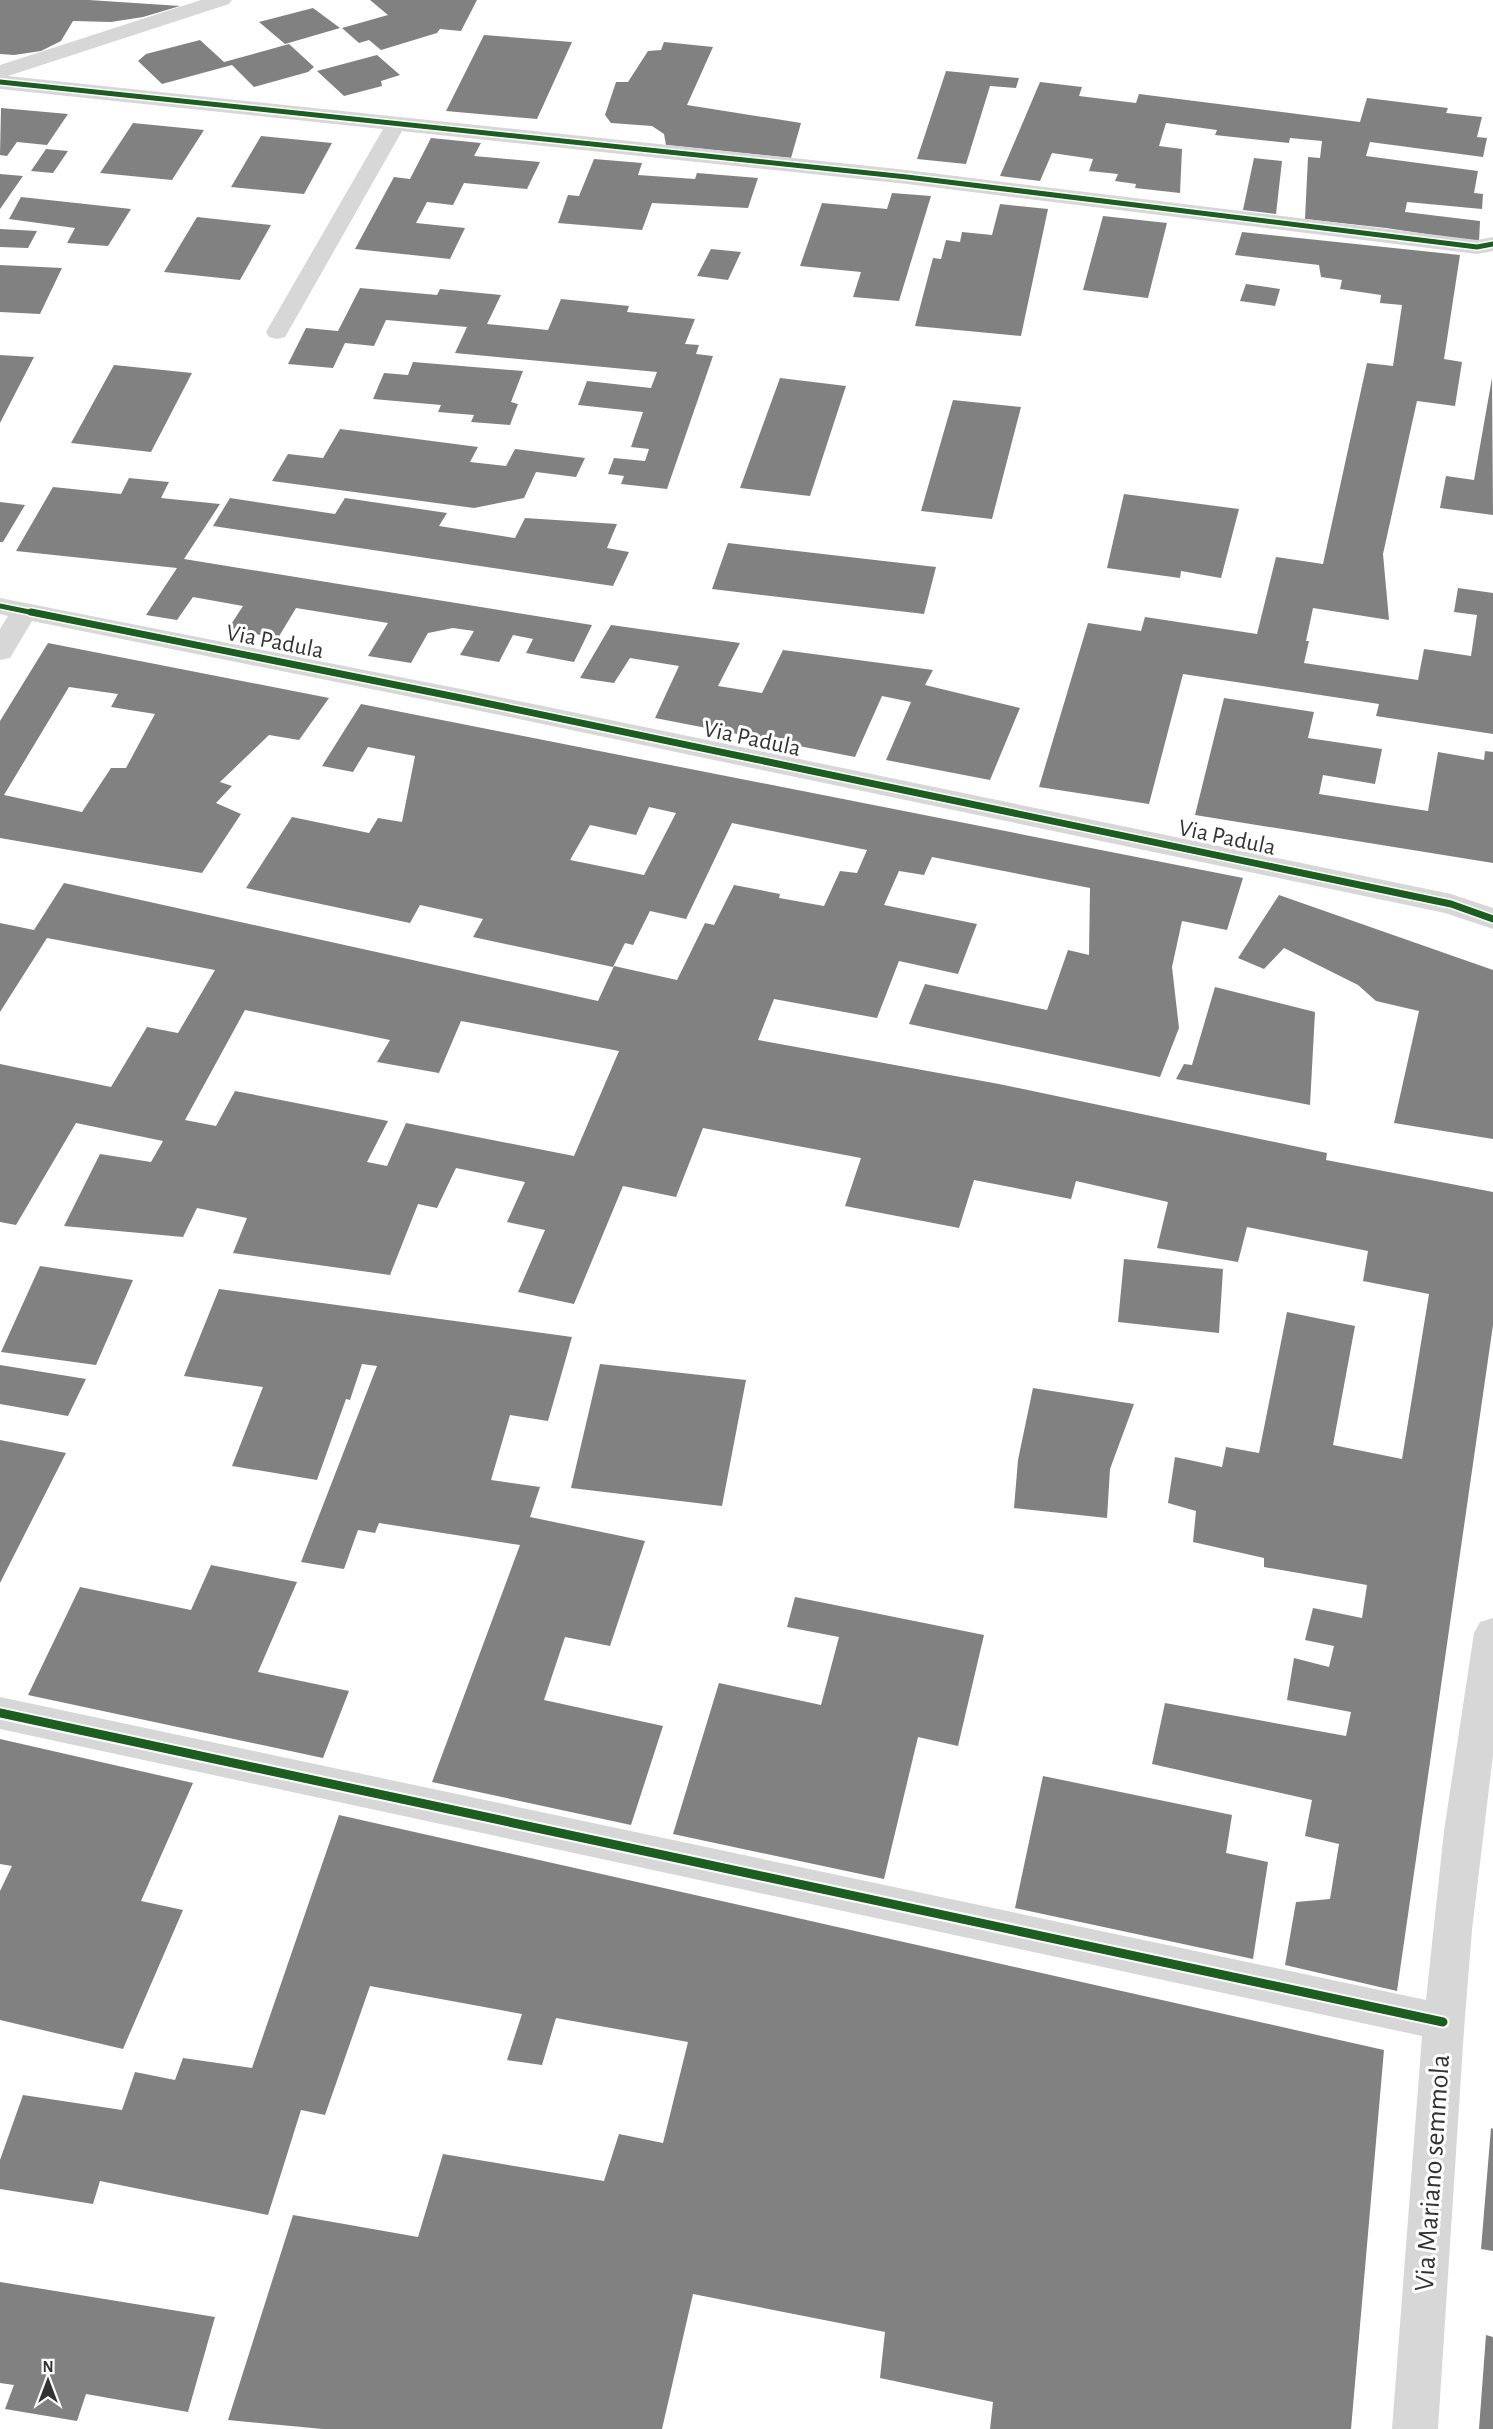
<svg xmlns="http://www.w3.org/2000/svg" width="1493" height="2429" font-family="'Alegreya Sans',sans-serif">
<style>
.building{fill:#818181;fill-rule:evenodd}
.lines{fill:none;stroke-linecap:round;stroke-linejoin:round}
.lane{fill:#d7d7d7;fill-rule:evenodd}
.street{fill:#d7d7d7;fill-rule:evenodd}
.cycleway-far2-casing{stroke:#fff;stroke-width:8}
.cycleway-far1-casing{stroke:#fff;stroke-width:10}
.cycleway-casing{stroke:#fff;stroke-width:13}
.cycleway-far2{stroke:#1b5e20;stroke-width:5}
.cycleway-far1{stroke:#1b5e20;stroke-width:7}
.cycleway{stroke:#1b5e20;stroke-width:9}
.labels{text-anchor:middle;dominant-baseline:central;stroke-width:6;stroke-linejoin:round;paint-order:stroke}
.street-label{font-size:24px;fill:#333;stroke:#fff}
.near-street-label{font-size:28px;fill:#333;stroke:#fff}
</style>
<rect width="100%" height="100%" fill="#fff"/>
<path class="building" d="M0,0H89L180,6L143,17L111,22L73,21L61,41L41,51L14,55L0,54Z
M370,0H477L461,31L440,29L437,33L381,50L369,40L359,43L342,28L388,15Z
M313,8L340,28L285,44L259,22Z
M484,35L572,42L537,119L446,111Z
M200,40L224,62L289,44L314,67L308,72L254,87L232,65L162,84L138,61L146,54Z
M664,42L713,47L687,105L801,123L791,158L666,145L664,134L652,126L611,123L605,115L616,82H628L648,51L661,50Z
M377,55L400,75L381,81L382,86L344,96L317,71Z
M946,71L1019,78L1016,88L990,86L966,164L917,159Z
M1040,82L1082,87L1079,96L1136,103L1139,94L1360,122L1367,98L1448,108L1446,113L1482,117L1477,137L1487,138L1483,157L1370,142L1366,156L1478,171L1474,193L1483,194L1482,209L1407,202L1405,212L1480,221L1479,242L1386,228L1305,219L1308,157L1320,158L1322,141L1290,138L1289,143L1215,135L1217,130L1166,123L1159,146L1182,149L1180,193L1135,188L1136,184L1115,181L1118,174L1089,171L1093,159L1052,153L1040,181L1000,176Z
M1,108L68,114L47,145L17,142L7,156L0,155Z
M133,123L204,130L172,180L100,173Z
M261,136L332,143L304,194L231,187Z
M431,138L481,143L474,156L540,162L527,189L464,183L453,205L427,202L416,223L465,228L450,259L355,249L394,177L410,179Z
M46,149L68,151L53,173L31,171Z
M1254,158L1282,161L1276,214L1243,210Z
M594,159L642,163L638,175L695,179L697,173L758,178L748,208L652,203L642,230L558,223L568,195L579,196Z
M0,174L23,176L0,209Z
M892,193L931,196L899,301L853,297L861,272L800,266L822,203L887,209Z
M21,197L131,209L108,246L67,243L75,228L9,219Z
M1000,204L1048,209L1021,336L915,326L933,258L941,259L946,240L960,242L962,232L992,235Z
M1103,216L1167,223L1148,298L1083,290Z
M197,217L271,225L240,280L164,272Z
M0,229L37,231L28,248L0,247Z
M1242,232L1460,255L1444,359L1462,362L1455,406L1417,401L1383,554L1389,620L1313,608L1306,641H1309L1304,663L1418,680L1424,649L1471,656L1477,615L1454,612L1458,588L1493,593V734L1376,716L1379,704L1183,674L1149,804L1039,787L1088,623L1141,631L1145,617L1257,634L1276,557L1323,564L1367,363L1393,366L1402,305L1380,303L1381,295L1340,289L1342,280L1321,277L1319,265L1235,255Z
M711,249L741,252L728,280L697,276Z
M0,265L62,268L40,314L0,312Z
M1246,284L1280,289L1275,306L1240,301Z
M360,288L437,295L440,289L501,295L487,324L548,330L561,299L629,306L627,312L695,319L685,344L699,345L696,354L713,356L667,489L621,484L624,476L608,474L614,458L645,461L649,449L631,447L643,412L578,405L587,381L651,388L657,372L455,353L467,327L386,320L374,346L345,343L333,368L288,364L306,328L338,331Z
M0,355L34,357L0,423Z
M413,362L523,371L511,402L518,404L510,425L471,422L474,415L438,412L441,405L373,399L384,373L408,375Z
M114,365L192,373L151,452L71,443Z
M780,378L846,386L810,496L740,488Z
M1492,378L1493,515L1440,508L1446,476L1474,480Z
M953,400L1021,407L992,519L921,511Z
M340,429L478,447L470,462L506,466L515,449L585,458L576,477L536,472L524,498L474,508L272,481L288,454L323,458Z
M129,478L169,482L161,498L220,504L184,559L592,625L574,662L526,653L533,639L513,635L499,662L460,655L474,631L453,628L428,633L411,663L368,656L388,623L296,608L278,638L228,629L243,606L193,597L177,620L146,615L177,568L16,551L53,487L121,494Z
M1124,494L1239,509L1221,578L1181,571L1180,578L1107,568Z
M230,498L335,514L345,498L447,513L439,526L515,538L525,518L617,524L607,548L629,552L613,586L213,526Z
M0,502L25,505L3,542H0Z
M728,543L936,567L924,614L712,589Z
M611,625L740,643L718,686L762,693L783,650L933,670L925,685L1020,708L990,780L886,760L911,702L882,696L855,757L655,718L679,666L630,658L614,683L580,678Z
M48,643L329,698L299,740L269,735L220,782L232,786L216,803L241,814L202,873L0,838V721ZM69,687L118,694L111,707L155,714L126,768H111L82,812L4,795Z
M1224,698L1314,712L1308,738L1382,749L1375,784L1323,775L1319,794L1428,811L1438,752L1484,760L1485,751L1493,752V863L1195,815Z
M361,704L1243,878L1227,930L1182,921L1172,967L1179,1028L1160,1077L909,1024L925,984L1047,1010L1068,950L1089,955L1090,888L932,857L924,875L899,871L884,905L977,924L958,974L899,961L877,1018L774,999L758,1040L999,1084L1327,1153L1326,1160L1493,1192V1325L1397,1991L1285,1965L1296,1902L1330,1899L1339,1844L1305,1836L1312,1800L1152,1764L1165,1703L1346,1736L1351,1712L1287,1700L1294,1658L1329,1667L1334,1646L1305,1640L1313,1608L1362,1618L1367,1585L1264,1567V1558L1193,1542L1196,1511L1168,1503L1175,1457L1222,1467L1226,1447L1259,1453L1287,1312L1355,1326L1333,1445L1402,1459L1429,1294L1363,1281L1368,1251L1247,1227L1238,1262L1157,1248L1168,1202L1076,1181L1071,1199L974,1180L959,1228L845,1206L861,1158L703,1128L676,1197L623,1186L574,1304L518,1292L545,1230L507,1222L525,1182L456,1168L437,1208L418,1204L390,1275L233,1253L247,1218L197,1208L183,1237L64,1226L100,1154L151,1162L163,1141L76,1123L16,1225L0,1222V1064L111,1087L147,1027L178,1033L215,970L47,938L0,1012V923L34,930L64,883L598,1001L614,966L677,980L705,923L714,925L734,885L780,894L779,898L824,906L840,871L857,873L867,850L732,823L686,919L650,911L633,945L625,943L613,967L473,937L483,919L420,905L410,923L246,888L292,817L369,833L378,818L402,822L415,756L368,747L353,772L322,766ZM649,807L676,813L644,875L570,860L590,825L636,835ZM245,1010L390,1040L377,1062L439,1073L461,1021L619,1051L574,1156L406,1123L387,1166L367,1162L388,1121L235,1091L216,1126L185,1120Z
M1279,895L1493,970V1139L1394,1123L1419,1011L1376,1001L1358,985L1284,948L1264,969L1238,958Z
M1215,987L1315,1012L1310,1105L1176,1079L1184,1064L1192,1065Z
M1124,1259L1223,1269L1219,1333L1118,1322Z
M40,1266L133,1280L96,1365L1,1352Z
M219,1289L572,1337L548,1421L510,1415L491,1480L540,1487L530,1517L645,1541L610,1646L565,1637L544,1700L663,1726L631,1825L432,1782L520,1545L379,1523L375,1533L358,1530L344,1569L301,1562L377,1366L362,1364L350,1400L346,1399L317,1480L232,1466L263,1387L184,1376Z
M600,1364L746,1380L722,1506L571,1488Z
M0,1365L86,1379L68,1416L0,1404Z
M1033,1388L1134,1404L1110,1469L1107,1518L1014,1508L1018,1460Z
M0,1440L66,1453L0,1583Z
M211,1565L297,1582L258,1672L349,1691L323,1758L28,1695L80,1587L191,1610Z
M795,1597L984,1635L958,1746L918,1737L884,1879L673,1834L719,1683L821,1705L839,1637L787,1627Z
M0,1739L193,1783L141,1901L183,1910L123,2049L0,2020V1891L12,1866L0,1864Z
M1043,1776L1232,1815L1226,1853L1268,1862L1253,1959L1015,1908Z
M339,1815L1384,2050L1351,2429H990L993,2402L880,2378L885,2332L693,2294L662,2429H323L228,2420L293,2215L418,2237L443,2154L604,2181L619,2134L663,2143L688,2042L556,2018L542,2065L507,2060L522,2014L370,1986L325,2115L301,2110L268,2215L100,2181L93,2204L0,2189V2160L23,2095L122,2110L135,2072L175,2080L183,2058L252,2068Z
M1491,2128L1493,2129V2251L1481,2249Z
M0,2282L215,2317L188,2412L86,2394L77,2421L5,2409L14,2385L0,2383Z
M1486,2335L1493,2337V2429H1479Z"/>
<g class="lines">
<path class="lane" d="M396,118L403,120L406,124L288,332L285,337L277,339L269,337L266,332L386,124L389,120Z"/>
<path class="street" d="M201,0H232L229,4L8,76L907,170L1477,240L1493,237V251L1477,254L907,184L0,89V65Z
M0,598L461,689L1451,894L1493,908V929L1445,913L461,707L32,621L10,658L0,660V629L8,616L0,614Z
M1493,1618V1755L1472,1930L1464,2030L1438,2429H1392L1422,2036L0,1729V1697L1426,2000L1444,1831L1474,1633L1480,1622Z"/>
<g class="cycleway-far2-casing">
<path id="cycleway-far2" d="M0,82L907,177L1477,247L1493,244
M0,606L39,614"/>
</g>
<g class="cycleway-far1-casing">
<path id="cycleway-far1" d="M31,612L461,698L1451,904L1493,919"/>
</g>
<g class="cycleway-casing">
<path id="cycleway" d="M0,1713L1443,2022"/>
</g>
<use href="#cycleway-far2" class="cycleway-far2"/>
<use href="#cycleway-far1" class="cycleway-far1"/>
<use href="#cycleway" class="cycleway"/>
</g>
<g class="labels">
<g class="street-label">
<text transform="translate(275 642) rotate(11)">Via Padula</text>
<text transform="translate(752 739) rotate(12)">Via Padula</text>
<text transform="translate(1227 838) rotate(12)">Via Padula</text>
</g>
<g class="near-street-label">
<text transform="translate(1433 2173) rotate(-86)">Via Mariano semmola</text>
</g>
</g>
<g transform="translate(48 2381)" stroke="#ffffff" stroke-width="4.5" paint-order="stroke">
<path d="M0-4.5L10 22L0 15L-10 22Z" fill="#333333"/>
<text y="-9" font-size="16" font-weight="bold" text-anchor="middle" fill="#333333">N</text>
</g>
</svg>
